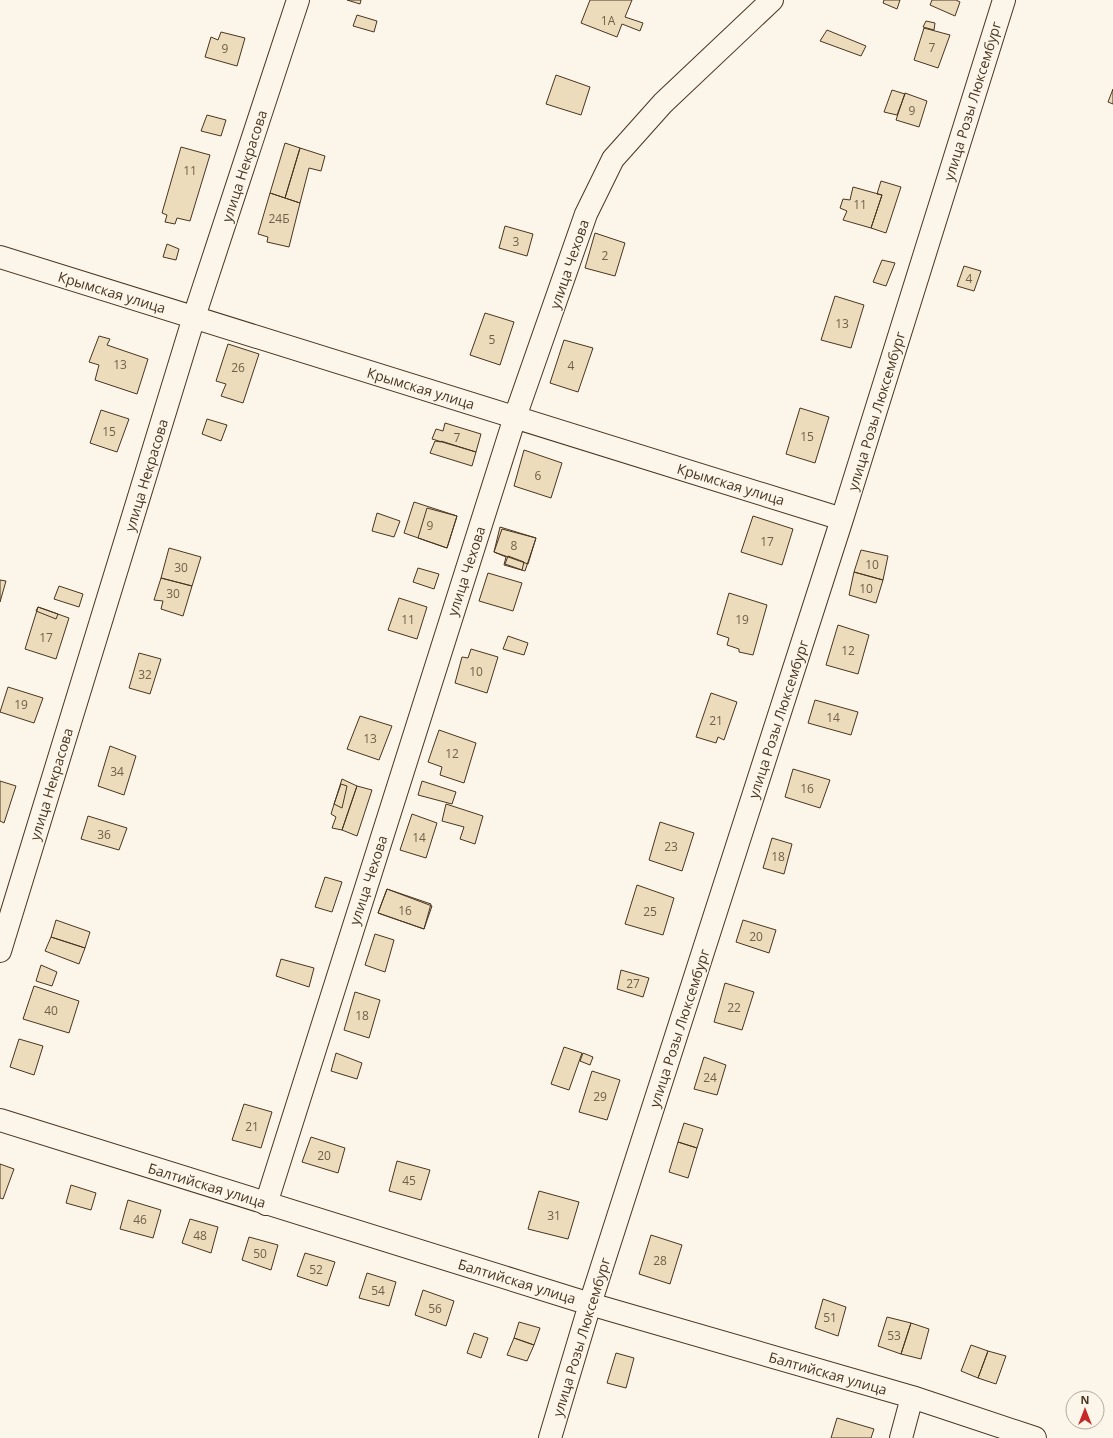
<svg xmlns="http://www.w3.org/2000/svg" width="1113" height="1438" font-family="'Open Sans',sans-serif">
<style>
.building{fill:#ecdcbc;stroke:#4a3520}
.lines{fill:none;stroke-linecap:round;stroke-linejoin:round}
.street-casing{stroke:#4a3520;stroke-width:24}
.street{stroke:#fbf6e9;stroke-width:22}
.labels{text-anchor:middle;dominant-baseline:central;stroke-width:3;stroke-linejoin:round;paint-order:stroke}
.number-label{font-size:12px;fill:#725f47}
.street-label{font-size:14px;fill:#4a3520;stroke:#fbf6e9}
</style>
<rect width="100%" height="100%" fill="#fbf6e9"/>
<path class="building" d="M347,0H361L360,4Z
M590,0H632L625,17L643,23L640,31L622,24L617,37L581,23Z
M884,0H900L897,9L883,3Z
M932,0H956L960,2L955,16L930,5Z
M357,15L377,21L374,32L353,26Z
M926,21L935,23L934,30L923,27Z
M924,28L950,35L938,68L914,60Z
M827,30L866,46L861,56L820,41Z
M221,32L245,38L237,66L205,57L211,37L218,40Z
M556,75L590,87L581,115L546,104Z
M1113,89V104L1108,102Z
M892,90L905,94L897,115L884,112Z
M905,93L927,101L919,127L896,120Z
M207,115L226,120L221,136L201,131Z
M285,143L300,148L285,198L270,193Z
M181,147L210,155L190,221L177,218L175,224L165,222L167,215L162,213Z
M300,148L325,156L321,171L309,168L300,203L285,198Z
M881,181L901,187L886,233L871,228L882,195L877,194Z
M853,187L882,195L871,228L843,220L847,211L840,208L843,199L850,200Z
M270,193L300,203L289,247L267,242L268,237L258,234Z
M505,226L533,234L527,256L499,248Z
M595,233L625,243L615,276L585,268Z
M167,244L179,249L176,260L163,257Z
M882,260L895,263L886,286L873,282Z
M964,266L981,271L974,291L957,286Z
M835,296L864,305L851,348L821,340Z
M485,313L514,322L500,365L470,355Z
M99,336L110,339L107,345L148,359L137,394L95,380L99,365L89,362Z
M564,340L593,348L578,392L550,383Z
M228,344L259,354L243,403L221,396L226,384L216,381Z
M800,408L829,417L815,463L786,454Z
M101,410L129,419L117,452L90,443Z
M207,419L227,425L221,441L202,434Z
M445,423L481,434L476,452L432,439L436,429L443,431Z
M435,441L441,442V441L476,452L472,466L430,453Z
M524,450L562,463L551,498L514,486Z
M414,502L457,516L447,548L404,533Z
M427,508L457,516L447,548L418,538Z
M377,513L400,521L394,537L372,531Z
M753,516L793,529L782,565L741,552Z
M500,527L536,538L525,571L504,565L506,557L494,552Z
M502,529L536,538L528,564L494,552Z
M169,548L201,557L192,586L161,578Z
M861,550L888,556L883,580L854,572Z
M508,556L524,562L522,570L505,564Z
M418,568L439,574L434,589L413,582Z
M854,572L883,580L876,603L849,595Z
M488,573L522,583L513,611L479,601Z
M161,578L192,586L183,616L161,609L163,601L154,600Z
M0,580L6,581L0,602Z
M59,586L83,594L79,607L54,599Z
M729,593L767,605L753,655L739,652V649L727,645L729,638L717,634Z
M399,598L427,607L417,639L388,630Z
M38,607L58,614L56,619L36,611Z
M38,607L69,618L56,659L25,649Z
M838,625L869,635L858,674L826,665Z
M508,636L528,643L524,655L503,649Z
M471,649L498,657L487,693L455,683L462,657L468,658Z
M139,653L161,659L150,694L129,688Z
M8,687L43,698L34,723L0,712Z
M711,693L737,702L724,740L718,737L716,743L696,737Z
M815,700L858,712L851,735L808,723Z
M360,716L392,726L379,760L347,749Z
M439,730L476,743L464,783L440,775L442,767L428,762Z
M110,746L136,756L124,795L98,786Z
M793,769L830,780L820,808L785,797Z
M342,779L357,786L342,830L332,828L336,817L331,814Z
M0,781L16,786L4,823L0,821Z
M422,781L456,792L452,804L418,795Z
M341,784L347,786L342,808L334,804Z
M357,786L372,790L357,836L342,830Z
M446,804L483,816L475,844L460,839L464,827L442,821Z
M412,814L437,823L426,858L400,850Z
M88,816L127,828L119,850L81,839Z
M660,822L694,833L682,871L649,860Z
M772,838L792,844L784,874L763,868Z
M325,877L342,882L332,912L315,907Z
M637,885L674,898L663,935L625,924Z
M387,889L431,904L424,929L378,913Z
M387,889L432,906L424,929L378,913Z
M56,920L90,932L85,948L51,937Z
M743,920L776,930L769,953L736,942Z
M375,934L394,940L385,972L365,965Z
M51,937L85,948L79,964L45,951Z
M281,959L314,968L309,987L276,976Z
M41,965L57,972L52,986L36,981Z
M621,970L649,978L643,997L617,989Z
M725,983L754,992L742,1030L714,1022Z
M34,986L79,1001L69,1033L23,1019Z
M355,992L380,1000L369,1038L344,1030Z
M19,1039L43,1046L34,1075L10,1067Z
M564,1047L582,1053L569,1090L551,1084Z
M336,1053L362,1063L357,1079L331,1071Z
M583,1053L593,1057L590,1065L580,1061Z
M704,1057L726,1065L717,1095L694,1089Z
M592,1071L620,1080L607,1120L579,1112Z
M244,1104L272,1112L261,1148L232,1140Z
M684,1123L703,1129L697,1148L678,1142Z
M311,1137L345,1148L338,1173L302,1162Z
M678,1142L697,1148L688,1178L669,1172Z
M397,1161L430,1170L421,1200L389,1191Z
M0,1164L14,1169L3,1199L0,1198Z
M71,1185L96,1193L91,1210L66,1203Z
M539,1191L579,1202L568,1239L528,1229Z
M128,1200L161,1210L153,1238L120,1229Z
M190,1219L218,1227L211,1253L182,1243Z
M651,1235L682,1245L670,1284L639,1274Z
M249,1237L278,1245L271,1270L242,1260Z
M305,1253L335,1262L327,1286L297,1276Z
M367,1273L396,1282L389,1306L359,1298Z
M423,1290L454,1301L446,1326L415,1315Z
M823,1299L846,1307L838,1336L815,1328Z
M887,1317L911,1323L901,1354L878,1346Z
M519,1322L540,1328L534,1345L514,1338Z
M911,1323L929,1329L921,1359L901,1354Z
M474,1333L488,1338L481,1358L467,1353Z
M514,1338L534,1345L527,1361L507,1355Z
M971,1345L988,1351L978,1378L961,1371Z
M988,1351L1006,1356L996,1384L978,1378Z
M616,1353L634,1358L626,1388L607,1383Z
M837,1418L874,1429L871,1438H831Z"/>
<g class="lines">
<g class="street-casing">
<path id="street" d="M0,257L842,519
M0,951L194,317L298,0
M0,1120L590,1304L912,1397L1035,1438
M266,1204L515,417L586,214L613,159L663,103L772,0
M550,1438L590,1304L842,519L1004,0
M901,1438L912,1397"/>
</g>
<use href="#street" class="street"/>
</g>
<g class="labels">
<g class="number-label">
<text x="608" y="20">1А</text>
<text x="932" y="47">7</text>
<text x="225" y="48">9</text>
<text x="912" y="110">9</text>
<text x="190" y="170">11</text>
<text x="860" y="204">11</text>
<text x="279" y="218">24Б</text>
<text x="516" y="241">3</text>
<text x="605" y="255">2</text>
<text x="969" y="278">4</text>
<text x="842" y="323">13</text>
<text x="492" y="339">5</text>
<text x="120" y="364">13</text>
<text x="571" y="365">4</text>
<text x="238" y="367">26</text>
<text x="109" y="431">15</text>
<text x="807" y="436">15</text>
<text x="457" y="437">7</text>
<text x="538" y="475">6</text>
<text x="430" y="525">9</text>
<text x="767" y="541">17</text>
<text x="514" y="545">8</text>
<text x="872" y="564">10</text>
<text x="181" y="567">30</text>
<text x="866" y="588">10</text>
<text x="173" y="593">30</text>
<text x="408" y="619">11</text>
<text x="742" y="619">19</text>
<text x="46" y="637">17</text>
<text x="848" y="650">12</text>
<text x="476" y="671">10</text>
<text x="145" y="674">32</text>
<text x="21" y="704">19</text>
<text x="833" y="717">14</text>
<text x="716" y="720">21</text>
<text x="370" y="738">13</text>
<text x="452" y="753">12</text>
<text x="117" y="771">34</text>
<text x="807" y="788">16</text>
<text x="104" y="834">36</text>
<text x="419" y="837">14</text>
<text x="671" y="846">23</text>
<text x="778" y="856">18</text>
<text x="405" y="910">16</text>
<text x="650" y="911">25</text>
<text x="756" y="936">20</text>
<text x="633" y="983">27</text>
<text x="734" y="1007">22</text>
<text x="51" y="1010">40</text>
<text x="362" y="1015">18</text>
<text x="710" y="1077">24</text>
<text x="600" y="1096">29</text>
<text x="252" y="1126">21</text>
<text x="324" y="1155">20</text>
<text x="409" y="1180">45</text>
<text x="554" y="1215">31</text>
<text x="140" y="1219">46</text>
<text x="200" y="1235">48</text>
<text x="260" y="1253">50</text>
<text x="660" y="1260">28</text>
<text x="316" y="1269">52</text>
<text x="378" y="1290">54</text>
<text x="435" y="1308">56</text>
<text x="830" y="1317">51</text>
<text x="894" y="1335">53</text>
</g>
<g class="street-label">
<text transform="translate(972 101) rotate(-73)">улица Розы Люксембург</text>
<text transform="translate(244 166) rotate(-72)">улица Некрасова</text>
<text transform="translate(569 264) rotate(-71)">улица Чехова</text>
<text transform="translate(112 292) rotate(17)">Крымская улица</text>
<text transform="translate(421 388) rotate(17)">Крымская улица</text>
<text transform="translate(876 411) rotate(-73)">улица Розы Люксембург</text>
<text transform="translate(146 475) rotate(-73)">улица Некрасова</text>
<text transform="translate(731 484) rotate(17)">Крымская улица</text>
<text transform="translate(466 571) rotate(-72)">улица Чехова</text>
<text transform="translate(778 719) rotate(-72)">улица Розы Люксембург</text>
<text transform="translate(51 784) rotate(-73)">улица Некрасова</text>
<text transform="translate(368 880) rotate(-72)">улица Чехова</text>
<text transform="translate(679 1028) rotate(-72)">улица Розы Люксембург</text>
<text transform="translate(207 1185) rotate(17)">Балтийская улица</text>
<text transform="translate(517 1281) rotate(17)">Балтийская улица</text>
<text transform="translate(581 1337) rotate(-73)">улица Розы Люксембург</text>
<text transform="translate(828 1373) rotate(16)">Балтийская улица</text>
</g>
</g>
<g transform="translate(1085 1410)"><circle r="19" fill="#fbf6e9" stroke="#b4a999"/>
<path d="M0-3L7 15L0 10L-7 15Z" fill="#c62828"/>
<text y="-6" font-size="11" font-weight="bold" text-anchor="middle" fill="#4a3520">N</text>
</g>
</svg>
